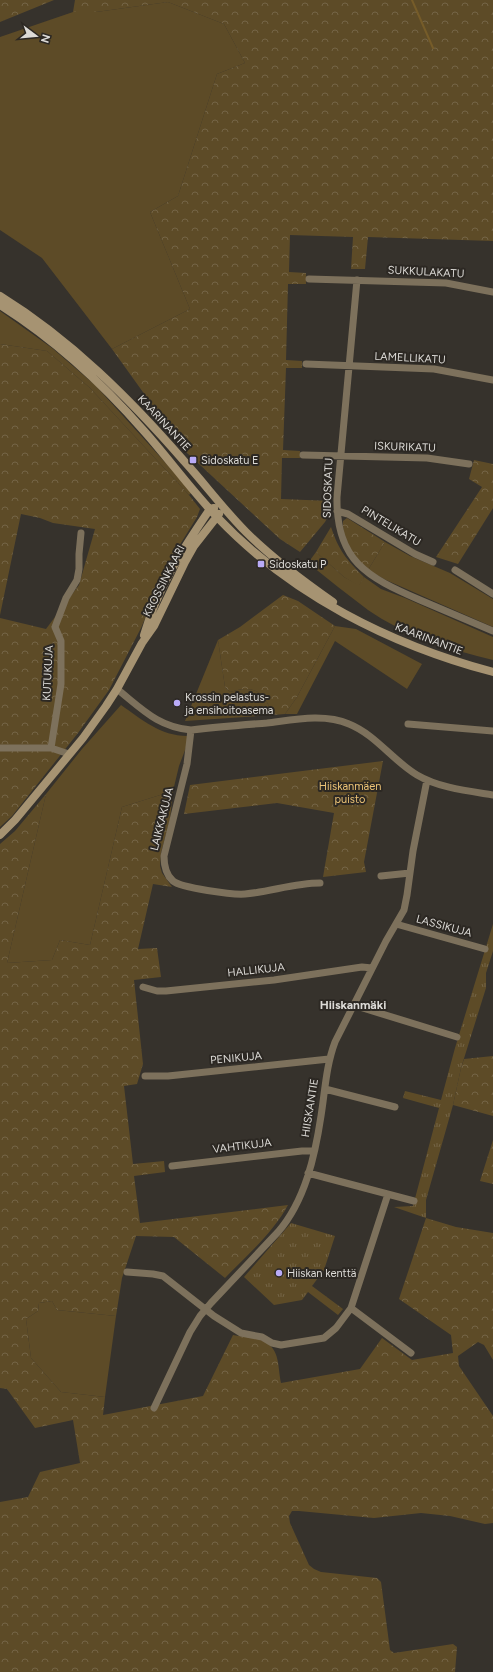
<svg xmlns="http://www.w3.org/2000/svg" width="493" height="1672" font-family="Figtree,sans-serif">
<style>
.grass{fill:#5d4b27}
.forest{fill:url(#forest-crowns)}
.park{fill:url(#park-tufts)}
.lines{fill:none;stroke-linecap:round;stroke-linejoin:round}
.stream{stroke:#765c29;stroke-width:2}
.street{stroke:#7d715c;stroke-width:7}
.secondary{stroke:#a69372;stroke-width:8}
.poi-dot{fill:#b9abf7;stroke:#2c2823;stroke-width:1.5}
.labels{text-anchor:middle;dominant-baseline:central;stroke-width:4;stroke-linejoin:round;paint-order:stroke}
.street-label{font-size:11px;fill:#dddbd7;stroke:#2c2823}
.poi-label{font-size:11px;fill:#dddbd7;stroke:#2c2823;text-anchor:start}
.park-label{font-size:11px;fill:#ecc376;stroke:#2c2823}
.neighbourhood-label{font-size:12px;font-weight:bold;fill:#dddbd7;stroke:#2c2823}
</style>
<defs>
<pattern id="forest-crowns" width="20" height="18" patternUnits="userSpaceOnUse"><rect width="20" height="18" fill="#5d4b27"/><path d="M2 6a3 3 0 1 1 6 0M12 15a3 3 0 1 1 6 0" fill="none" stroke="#746446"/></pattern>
<pattern id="park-tufts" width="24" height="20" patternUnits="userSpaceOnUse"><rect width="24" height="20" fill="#5d4b27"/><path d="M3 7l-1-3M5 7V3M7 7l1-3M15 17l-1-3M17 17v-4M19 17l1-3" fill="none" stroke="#746446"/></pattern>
</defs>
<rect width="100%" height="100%" fill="#36322c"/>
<path class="grass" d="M168,2L224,24L245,63L217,74L178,196L150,212L190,309L112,349L42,258L0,230V37L73,12H96Z
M0,311L52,348L95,385L192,492L189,495L90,388L47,351L0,344Z
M385,542L410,556L450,573L493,599V627L386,580L368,570Z
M316,552L344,577L359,585L364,577L381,589L405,598L493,637V660C451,650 404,635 368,610C348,595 328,579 308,563Z
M335,626L356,629L422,664L407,689L335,641L297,714H285L297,697Z
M218,640L225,687L230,692C255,684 264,692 273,715L185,721Z
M121,705C141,719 161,736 187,736V745L179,766L173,791L122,807L90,945L60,940L52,960L7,963L46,794L82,749Z
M52,1301L57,1310L116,1316L105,1397L61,1392L31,1358L26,1319L38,1311L39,1303Z"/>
<path class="forest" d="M0,0H54L0,22Z
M75,0H493V241L368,237L365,269H351L353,237L290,235L289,272L306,273V284H288L286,360L302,361V368H286L283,450L300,451V458H282L281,499L331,501L328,516L325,522L300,552L280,539L186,452L112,349L190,309L150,212L178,196L217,74L245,63L224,24L168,2L96,12H73Z
M0,344L47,351L90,388L189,495L200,509L197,517L168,564L141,628L109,690L78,733L12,816L0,827V618L46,629L79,585L95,529L53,523L40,518L21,514L0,615Z
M474,460L493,464V508L458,564L436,557L482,487L469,479Z
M347,518L385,542L368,570C354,557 342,541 343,521Z
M331,527C339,551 346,559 364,577L359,586L344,577L316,552Z
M283,595L298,601L335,626L297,697L285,714L273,715C264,692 255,684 230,692L225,687L218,640L240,627Z
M383,761L364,862L366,872L323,877L334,813L277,803L184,814L190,785Z
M173,791L170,819L161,853L160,866L162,873L172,887L153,884L138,949L157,948L161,977L134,980L143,1064L137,1084L124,1086L133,1164L164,1161L165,1172L134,1176L140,1223L288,1205C273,1233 247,1255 225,1278L174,1237L136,1236L122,1278L116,1316L57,1310L52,1301L39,1303L38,1311L26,1319L31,1358L61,1392L105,1397L103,1415L203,1396L233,1335C241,1337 250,1336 258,1339C281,1346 277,1364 281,1383L360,1369L382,1338L412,1360L453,1353L451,1335L399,1299L426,1218L456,1227L493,1233V1360L484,1345L478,1342L458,1356L459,1366L493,1416V1523L485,1524L450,1516L421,1513L374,1518L299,1511H292L289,1516L290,1523L309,1565L314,1569L321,1572L377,1578L381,1582L390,1650L394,1653L453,1644L457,1647L455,1672H0V1502L28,1497L40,1472L80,1463L73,1420L35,1428L7,1389L0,1388V844L15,831L46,794L7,963L52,960L60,940L90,945L122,807Z
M493,1056V1116L453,1105L461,1068L464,1059Z
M493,1140V1184L480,1181Z"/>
<path class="park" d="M493,924V951L486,973V988L461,1068L453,1105L426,1200V1218L394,1207L413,1206L439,1108L403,1098L405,1091L441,1100L455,1048Z
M291,1223L335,1236L324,1270L312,1286L343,1309L338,1315L308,1292L302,1300L274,1305L244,1277Z"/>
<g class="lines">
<path class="stream" d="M412,0L433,48"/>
<path class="street" d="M309,279L446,283L493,292
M357,280L337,497C336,561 367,577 420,600C444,610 469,621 493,631
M306,364L434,369L493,380
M303,455L427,458L469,464
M337,511L348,514L415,554L433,562
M455,570L493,594
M117,689C142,709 158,727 191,730C216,727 242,725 267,723C292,720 324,713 349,724C376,735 392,760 417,775C439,788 468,791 493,795
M408,724L493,731
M191,730L187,764L164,856C164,865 166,875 173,881C181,888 233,895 245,894C270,892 294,883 320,883
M0,748H51L69,754
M51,748L61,684V641L55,627L66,598L77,580L79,569V554L81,533
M381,876L410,873
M396,924L485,949
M143,987L157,991H166L274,980L362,967L372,968
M353,1005L457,1037
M145,1076H168L329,1059
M325,1089L395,1107
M172,1166L302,1151H314
M308,1173L414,1201
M127,1272L153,1274L163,1276L214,1316L241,1333L262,1337L272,1343L281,1345L324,1338L336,1328L351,1308L388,1194
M351,1308L411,1353
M154,1408L190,1332L200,1316L211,1303L278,1232C305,1201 315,1156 321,1116C325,1091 326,1066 335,1042L386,941L404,910L407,895L413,851L427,780"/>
<path class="secondary" d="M0,296C71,340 130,399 184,461C205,484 224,510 246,532C272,558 303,581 333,602
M0,305C54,339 102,383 144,431C169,459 191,490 217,517C291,595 391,645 493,672
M144,635C158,587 182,550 210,509L214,508
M0,835L15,820L83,738L106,706L117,689L142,643L154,626L185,562L194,546L219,514"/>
</g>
<g class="poi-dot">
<rect x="189" y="456" width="8" height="8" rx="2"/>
<rect x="257" y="560" width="8" height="8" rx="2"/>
<circle cx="177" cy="703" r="4"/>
<circle cx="279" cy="1273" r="4"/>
</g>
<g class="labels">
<g class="street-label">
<text transform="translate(426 272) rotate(3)">SUKKULAKATU</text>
<text transform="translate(410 358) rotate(3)">LAMELLIKATU</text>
<text transform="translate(164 423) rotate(47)">KAARINANTIE</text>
<text transform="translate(405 447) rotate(2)">ISKURIKATU</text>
<text transform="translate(328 488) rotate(-88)">SIDOSKATU</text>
<text transform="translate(391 526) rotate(31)">PINTELIKATU</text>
<text transform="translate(164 581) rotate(-63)">KROSSINKAARI</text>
<text transform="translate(429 639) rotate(21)">KAARINANTIE</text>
<text transform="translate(48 673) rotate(-87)">KUTUKUJA</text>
<text transform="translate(162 819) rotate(-76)">LAIKKAKUJA</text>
<text transform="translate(444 926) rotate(15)">LASSIKUJA</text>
<text transform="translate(256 970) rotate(-6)">HALLIKUJA</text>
<text transform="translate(236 1058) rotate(-5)">PENIKUJA</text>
<text transform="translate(310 1108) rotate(-81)">HIISKANTIE</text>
<text transform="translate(242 1146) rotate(-7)">VAHTIKUJA</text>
</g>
<g class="poi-label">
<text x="201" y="460">Sidoskatu E</text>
<text x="269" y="564">Sidoskatu P</text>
<text x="185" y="697">Krossin pelastus-<tspan x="185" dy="13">ja ensihoitoasema</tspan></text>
<text x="287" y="1273">Hiiskan kenttä</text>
</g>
<g class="park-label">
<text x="350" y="786">Hiiskanmäen<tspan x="350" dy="13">puisto</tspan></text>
</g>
<g class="neighbourhood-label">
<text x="353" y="1005">Hiiskanmäki</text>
</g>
</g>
<g transform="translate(36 36) rotate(106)" stroke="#2c2823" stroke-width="3" paint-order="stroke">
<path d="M0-3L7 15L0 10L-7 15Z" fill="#dddbd7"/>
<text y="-6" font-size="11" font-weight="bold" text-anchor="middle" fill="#dddbd7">N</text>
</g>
</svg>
